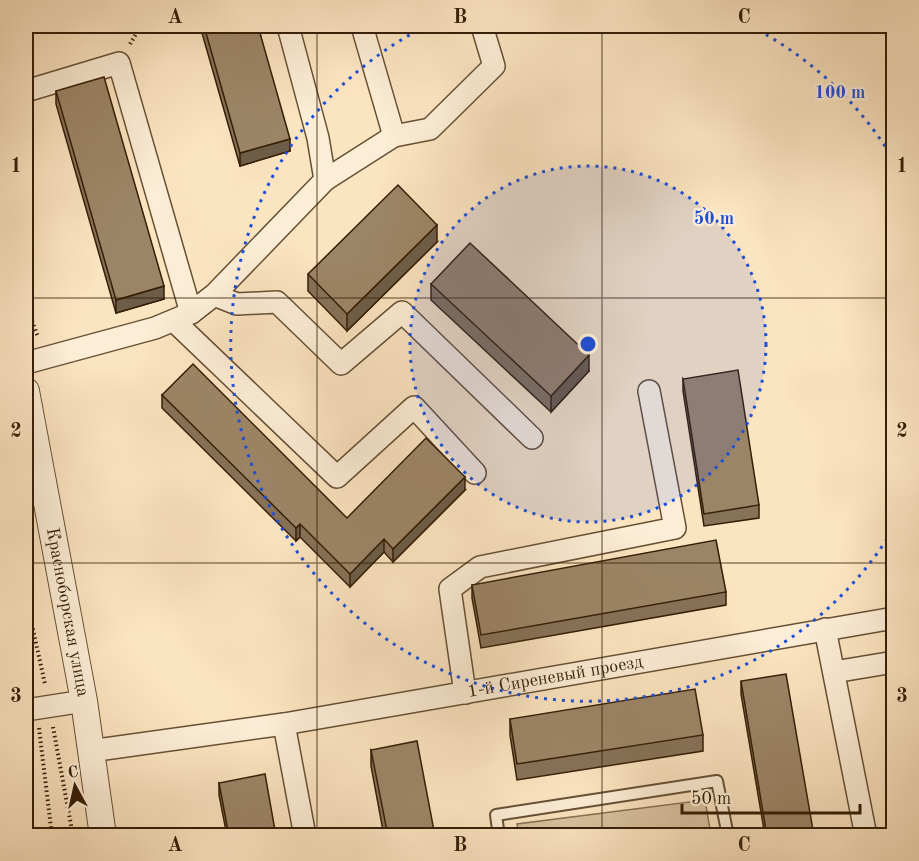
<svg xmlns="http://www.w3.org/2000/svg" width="919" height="861" font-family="'Old Standard TT',serif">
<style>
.green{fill:#d9c2a0;stroke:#877053;stroke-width:1.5}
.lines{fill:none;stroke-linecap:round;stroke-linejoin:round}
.service-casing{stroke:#665034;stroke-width:14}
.minor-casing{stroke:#665034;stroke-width:24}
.tertiary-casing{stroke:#665034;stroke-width:28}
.path{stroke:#351e06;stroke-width:4;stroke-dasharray:1.5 3;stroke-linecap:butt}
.service{stroke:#fcedd6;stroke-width:10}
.minor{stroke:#fcedd6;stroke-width:21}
.tertiary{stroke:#fcedd6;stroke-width:26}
.wall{fill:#867259;stroke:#351e06;stroke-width:1.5}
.shaded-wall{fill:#6d5d48;stroke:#351e06;stroke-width:1.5}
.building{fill:#9c8567;stroke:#351e06;stroke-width:1.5}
.grid{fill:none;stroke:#351e06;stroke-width:1.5;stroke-opacity:0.55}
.ring{fill:none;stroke:#1d4ed8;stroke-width:3;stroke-dasharray:3 6}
.labels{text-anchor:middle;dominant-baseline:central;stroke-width:5;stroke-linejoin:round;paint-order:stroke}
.street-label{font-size:18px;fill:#351e06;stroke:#fcedd6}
.centre{fill:#1d4ed8;stroke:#fcedd6;stroke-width:3}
.ring-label{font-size:18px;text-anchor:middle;font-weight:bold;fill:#1d4ed8;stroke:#fcedd6;stroke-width:5;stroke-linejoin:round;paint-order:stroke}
.neatline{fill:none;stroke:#351e06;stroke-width:2}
.grid-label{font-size:20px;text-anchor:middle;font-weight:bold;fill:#351e06}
</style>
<rect width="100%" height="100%" fill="#fbe4c0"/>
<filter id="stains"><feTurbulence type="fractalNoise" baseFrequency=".00333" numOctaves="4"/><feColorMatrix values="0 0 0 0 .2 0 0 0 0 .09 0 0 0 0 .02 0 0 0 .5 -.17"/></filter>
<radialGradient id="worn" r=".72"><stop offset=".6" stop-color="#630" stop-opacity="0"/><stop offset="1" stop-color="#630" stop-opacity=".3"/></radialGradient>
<path class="green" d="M705,800L711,835H519L517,824Z"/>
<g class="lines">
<g class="service-casing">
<path id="service" d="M499,836L496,815L717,781L728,836"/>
</g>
<g class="minor-casing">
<g id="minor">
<path d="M26,91L119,63L191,313L214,295L237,304L277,302L341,364L402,312L532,438"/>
<path d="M394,136L430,129L494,66L482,26"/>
<path d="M325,180L394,136L362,26"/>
<path d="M174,321L337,477L414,407L475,473"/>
<path d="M26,363L155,328L191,313L214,295L325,180L318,138L288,26"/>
<path d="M825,629L866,836"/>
<path d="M834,672L894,662"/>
<path d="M465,693L450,589L480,567L675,528L649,391"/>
<path d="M26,710L84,701"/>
<path d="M284,724L305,836"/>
<path id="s1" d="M90,751L284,724L894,618"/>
</g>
</g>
<g class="tertiary-casing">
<g id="tertiary">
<path id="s2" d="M26,391L84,701L103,836"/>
</g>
</g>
<path class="path" d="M130,44L141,26
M26,304L38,337
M26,598L45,684
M26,660L32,688
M53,727L73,836
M39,728L52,836"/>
<use href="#service" class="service"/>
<use href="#minor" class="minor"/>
<use href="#tertiary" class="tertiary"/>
</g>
<path class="wall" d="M200,26H258L290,151L240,166Z
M56,91L164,299L116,313L56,104Z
M437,242L347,331L308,291V274Z
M431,284L589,371L551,412L431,300Z
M683,379L759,505V518L704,526L683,391Z
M162,395L347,518L465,490L393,562L384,552L350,587L300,537L296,541L162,408Z
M472,585L726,592V605L481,648L472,598Z
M894,677V712L890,692V678Z
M741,681L814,836H765L741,694Z
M510,719L703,735V751L517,780L510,735Z
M371,750L435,836H384L371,766Z
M219,783L276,836H227L219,795Z"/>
<path class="shaded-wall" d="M403,26H416L403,29Z
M290,139V151L240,166V153Z
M437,225V242L347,331V314Z
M164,286V299L116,313V300Z
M589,355V371L551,412V396Z
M465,477V490L393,562V549Z
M300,524V537L296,541V528Z
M384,539V552L350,587V574Z"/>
<path class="building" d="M204,26H258L290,139L240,153Z
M104,77L164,286L116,300L56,91Z
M398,185L437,225L347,314L308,274Z
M470,243L589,355L551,396L431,284Z
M193,364L347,518L426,438L465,477L393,549L384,539L350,574L300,524L296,528L162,395Z
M738,370L759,505L704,514L683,379Z
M716,540L726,592L481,635L472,585Z
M786,674L814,836H767L741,681Z
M894,677V698L890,678Z
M695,689L703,735L517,764L510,719Z
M417,741L435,836H388L371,750Z
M265,774L276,836H229L219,783Z"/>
<path class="grid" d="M317,26V836M602,26V836M26,298H894M26,563H894"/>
<circle cx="588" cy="344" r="178" fill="#1d4ed8" fill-opacity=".12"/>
<g class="ring">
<circle cx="588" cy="344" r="178"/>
<path d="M892 531A357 357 0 1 1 426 26M750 26A357 357 0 0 1 892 157"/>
</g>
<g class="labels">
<g class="street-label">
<text stroke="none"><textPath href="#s2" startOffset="225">Красноборская улица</textPath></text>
<text stroke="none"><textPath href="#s1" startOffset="471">1-й Сиреневый проезд</textPath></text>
</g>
</g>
<circle cx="588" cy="344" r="9" class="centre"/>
<g class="ring-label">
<text x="840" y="98">100 m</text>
<text x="714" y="224">50 m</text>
</g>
<rect width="919" height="861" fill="none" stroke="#fbe4c0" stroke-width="66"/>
<g transform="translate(75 786) rotate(352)" stroke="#fcedd6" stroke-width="4.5" paint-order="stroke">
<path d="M0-4.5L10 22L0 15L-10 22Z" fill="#351e06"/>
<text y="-9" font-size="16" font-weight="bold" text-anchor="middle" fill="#351e06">С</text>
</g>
<path d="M682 804v9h178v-9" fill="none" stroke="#351e06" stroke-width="3"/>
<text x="691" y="804" font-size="18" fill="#351e06" stroke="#fcedd6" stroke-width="4.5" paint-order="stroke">50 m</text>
<rect x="33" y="33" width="853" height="795" class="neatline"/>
<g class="grid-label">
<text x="175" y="23">A</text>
<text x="460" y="23">B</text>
<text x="744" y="23">C</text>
<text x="16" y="172">1</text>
<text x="902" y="172">1</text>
<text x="16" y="437">2</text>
<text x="902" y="437">2</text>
<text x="16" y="702">3</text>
<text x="902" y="702">3</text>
<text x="175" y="851">A</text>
<text x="460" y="851">B</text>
<text x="744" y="851">C</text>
</g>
<rect width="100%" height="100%" filter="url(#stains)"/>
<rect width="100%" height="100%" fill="url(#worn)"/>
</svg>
